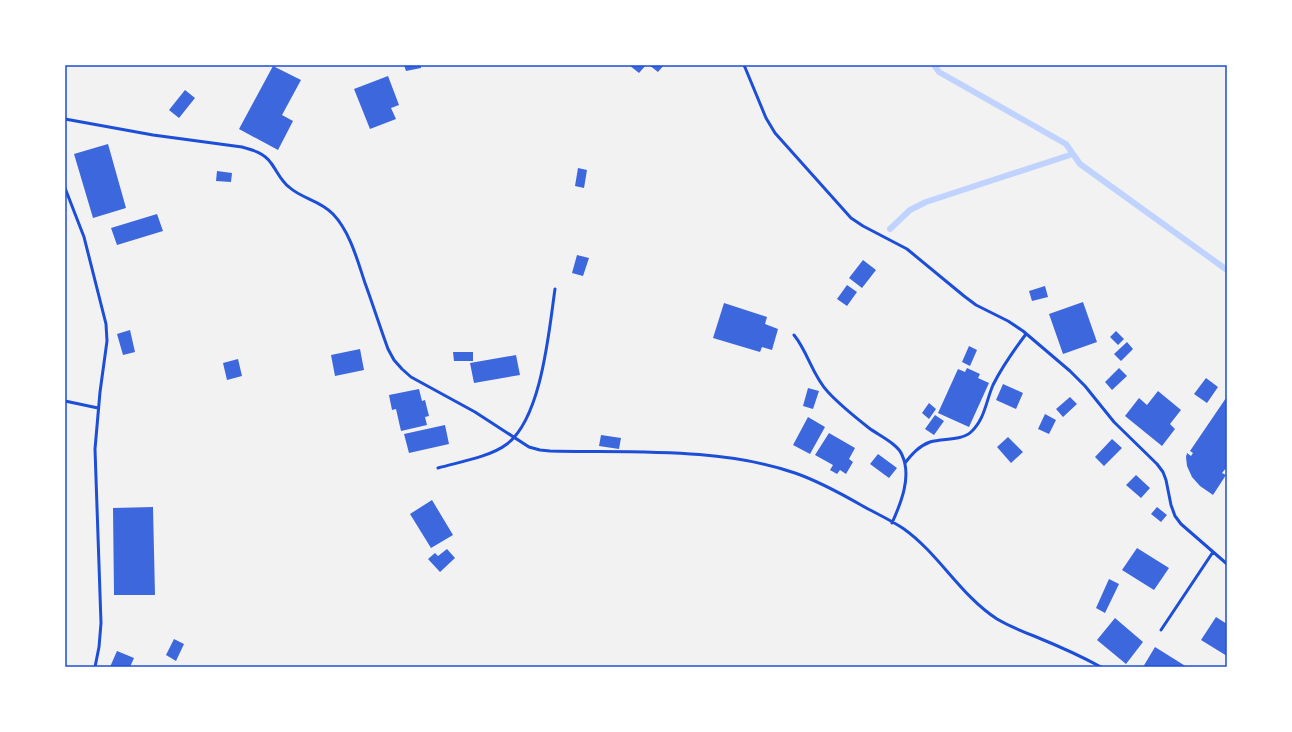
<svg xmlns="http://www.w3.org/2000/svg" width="1292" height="732" font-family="Lato,sans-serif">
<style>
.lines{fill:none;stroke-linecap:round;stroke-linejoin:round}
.stream{stroke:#bfd3fe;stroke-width:6}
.building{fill:#3d67dc}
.service{stroke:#1d4ed8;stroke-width:3}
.neatline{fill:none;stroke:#1d4ed8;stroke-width:1.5}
</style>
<rect width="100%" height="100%" fill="#f2f2f2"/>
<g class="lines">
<path class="stream" d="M934,65L939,72L1066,144L1080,164L1227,270
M890,229L910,210L926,202L1073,154"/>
</g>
<path class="building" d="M404,65H421V68L406,71Z
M629,65H646L639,73Z
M649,65H664L658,72Z
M273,66L301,80L282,115L293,121L278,150L239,129Z
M388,76L399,105L391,108L396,119L370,129L354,89Z
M185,90L195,98L179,118L169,110Z
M108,144L126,208L93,218L74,154Z
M578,168L587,170L584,188L575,186Z
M217,171L232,173L231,182L216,181Z
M157,214L163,231L117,245L111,228Z
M577,255L589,258L583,276L572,273Z
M863,260L876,270L862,288L849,278Z
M847,285L857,292L847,306L837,299Z
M1045,286L1048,297L1032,301L1029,291Z
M1083,302L1097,342L1063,354L1049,314Z
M724,303L767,317L765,324L778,329L772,350L762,347L760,352L713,338Z
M130,330L135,352L123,355L117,334Z
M1116,331L1124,339L1118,345L1110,337Z
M1127,342L1133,349L1121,361L1114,354Z
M969,346L977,350L970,366L962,362Z
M360,349L364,370L335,376L331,355Z
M453,352H473V361H454Z
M516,355L520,375L474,383L470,363Z
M238,359L242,376L227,380L223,363Z
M967,368L980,374L978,378L989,383L969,427L938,413L958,369L965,372Z
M1119,368L1127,376L1112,390L1105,382Z
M1206,378L1218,387L1207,403L1194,394Z
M1003,384L1023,393L1016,409L996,400Z
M808,388L819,391L813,409L803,406Z
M419,389L422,401L425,400L429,416L425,417L427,425L401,431L396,409L392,410L389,395Z
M1158,391L1181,410L1170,424L1175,429L1162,446L1125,416L1139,398L1147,405Z
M1070,397L1077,404L1063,417L1056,409Z
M1226,398H1227V467L1222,473L1226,475L1213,495L1200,486L1192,477L1187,466L1186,457L1187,453L1191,456L1193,453L1190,451Z
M929,403L936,409L929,419L922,413Z
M1045,414L1056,420L1049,434L1038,429Z
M935,415L944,421L934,435L925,429Z
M808,417L825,427L810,454L793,445Z
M445,425L449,444L409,453L404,434Z
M829,433L855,448L849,459L853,462L846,474L840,470L837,474L830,470L833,465L815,455Z
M601,435L621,438L619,449L599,446Z
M1008,437L1023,452L1011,463L997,447Z
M1112,439L1122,448L1104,466L1095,457Z
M878,454L897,468L889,478L870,464Z
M1136,475L1150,488L1141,498L1126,485Z
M432,500L453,535L431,548L410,514Z
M153,507L155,595H114L113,508Z
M1157,507L1167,515L1161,522L1151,514Z
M1137,548L1169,568L1154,590L1122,570Z
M447,549L455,558L440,572L428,559L435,553L438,556Z
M1109,579L1119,584L1105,613L1096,608Z
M1216,617L1227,624V656L1201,640Z
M1115,618L1143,642L1126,664L1097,640Z
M174,639L184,644L176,661L166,655Z
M1155,647L1187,667H1143Z
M117,651L134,658L130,667H110Z"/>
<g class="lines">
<path class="service" d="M744,65L766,118L775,133L851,218L863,226L907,249L964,296L976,305L1008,321L1023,331L1070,371L1085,386L1114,422L1157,464L1163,472L1166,480L1171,505L1175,516L1181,524L1227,564
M65,119L153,135L242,147C253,150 264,153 271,163C277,171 281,181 289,187C302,199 320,200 333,214C350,232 357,259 365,283C373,305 380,327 388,349L394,360L402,369L411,377L475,412L529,447L540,450L550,451C629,453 720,447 795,473C818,481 840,493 861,505C875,513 891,520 904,529C939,554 961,596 997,619C1009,626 1021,631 1034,636C1056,645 1079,655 1101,667
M65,188L84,237L106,324L107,341L100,392L95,449L101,623L99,647L95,667
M794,335C808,352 812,375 828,392C840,405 855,417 869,428C878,435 898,444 902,455C912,476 901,503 892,523
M65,401L98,408
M905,463C912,454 919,446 930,442C943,438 961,441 971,432C985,419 986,401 993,385C1002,367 1014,350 1026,334
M438,468C459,462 490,457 507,444C542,417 549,330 555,289
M1161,630L1213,552"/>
</g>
<rect width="1292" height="732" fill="none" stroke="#ffffff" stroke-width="132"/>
<rect x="66" y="66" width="1160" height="600" class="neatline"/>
</svg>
